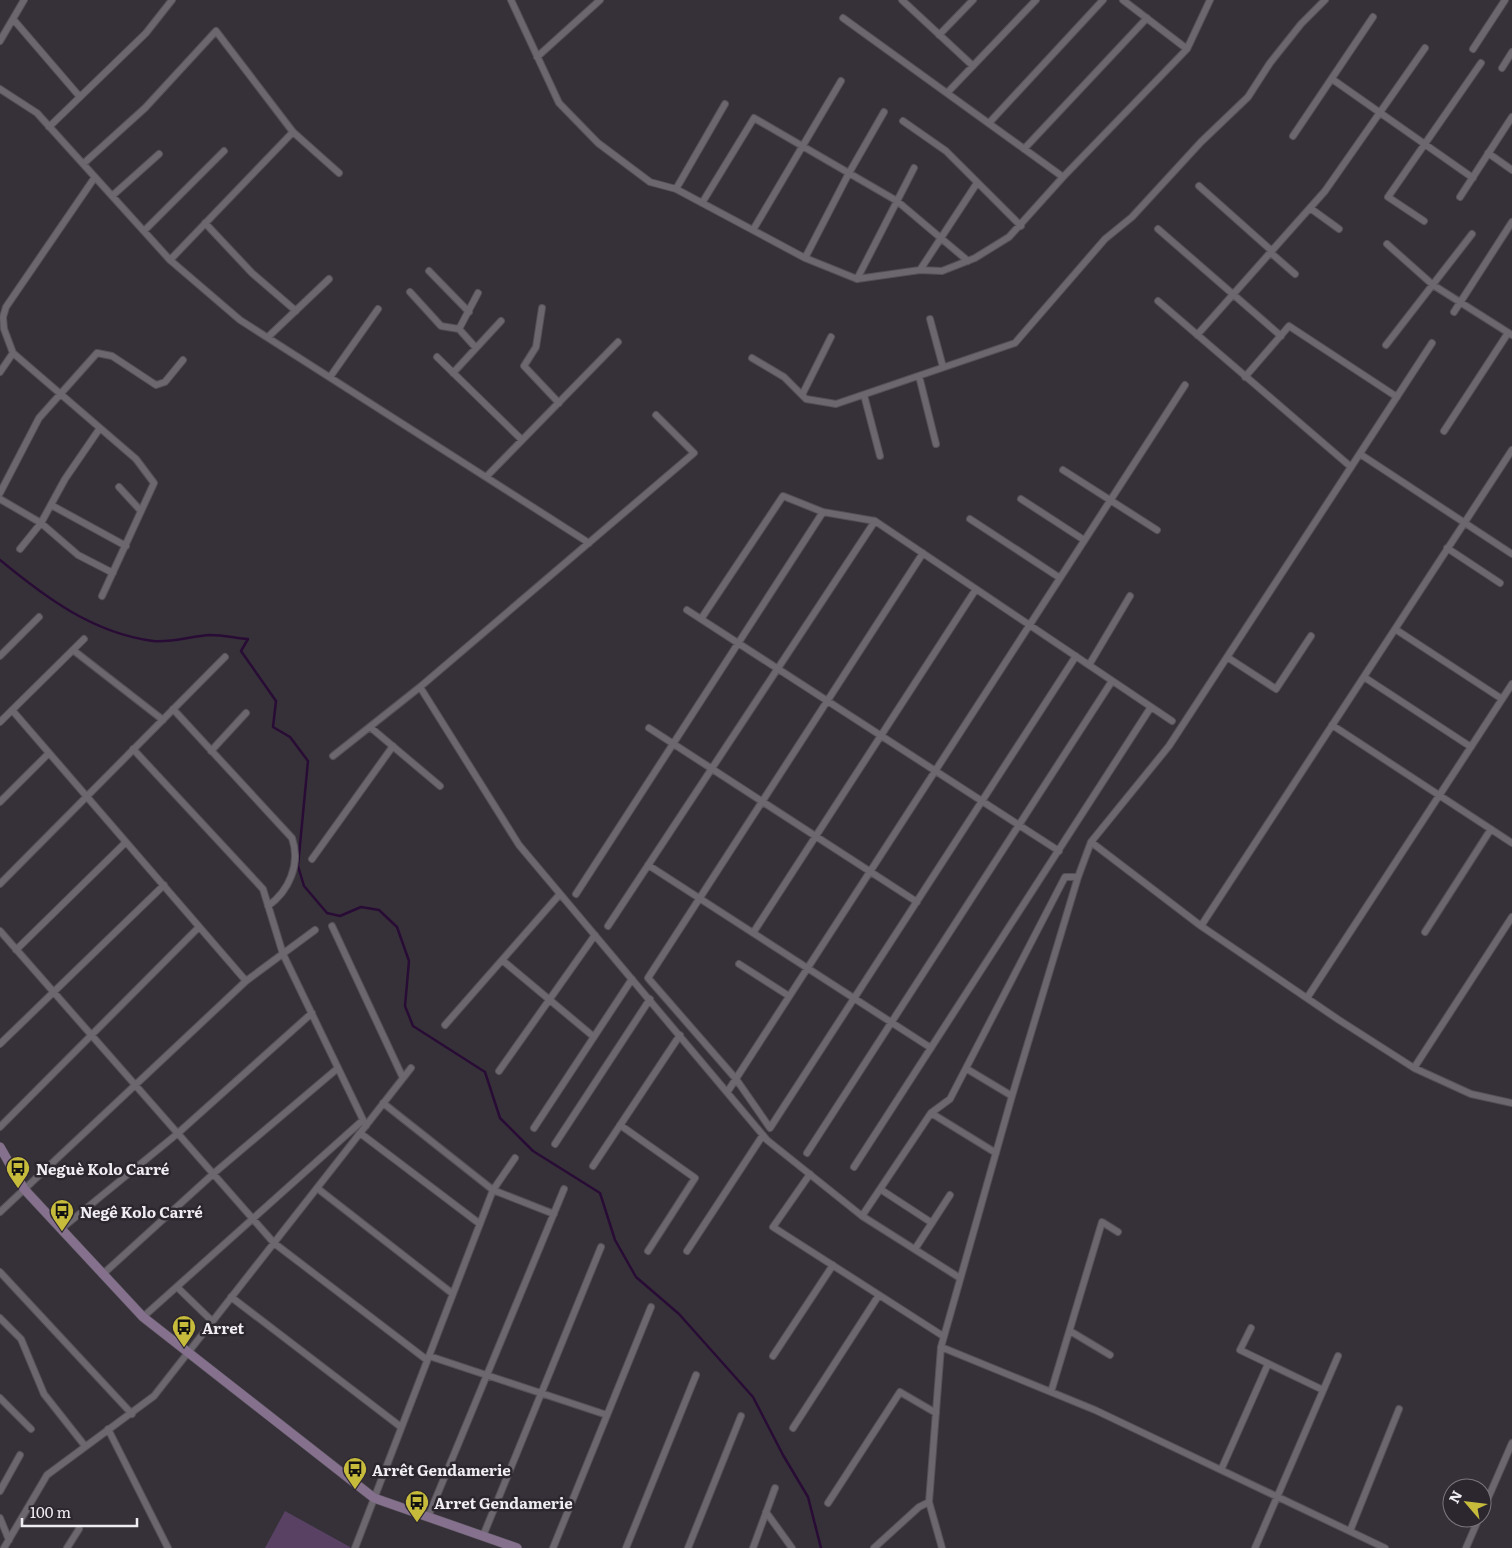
<svg xmlns="http://www.w3.org/2000/svg" width="1512" height="1548" font-family="Literata,serif">
<style>
.green{fill:#594164}
.lines{fill:none;stroke-linecap:round;stroke-linejoin:round}
.stream{stroke:#290c35;stroke-width:2.5}
.street-casing{stroke:#555057;stroke-width:8}
.secondary-casing{stroke:#555057;stroke-width:10}
.street{stroke:#6c666f;stroke-width:6}
.secondary{stroke:#85718e;stroke-width:9}
.labels{text-anchor:middle;dominant-baseline:central;stroke-width:5;stroke-linejoin:round;paint-order:stroke}
.poi-label{font-size:15px;font-weight:bold;fill:#f0edf2;stroke:#2c272f;text-anchor:start}
</style>
<rect width="100%" height="100%" fill="#363139"/>
<path class="green" d="M285,1511L350,1547V1548H265Z"/>
<g class="lines">
<path class="stream" d="M0,560C46,598 93,633 153,641C171,643 192,636 210,635C222,635 236,638 248,639L241,651L276,701L273,727L290,737L308,761L298,866L304,886L327,913L340,916L361,907L379,910L397,927L409,961L405,1006L413,1026L485,1072L500,1118L533,1151L600,1193L615,1240L636,1277L679,1314L753,1397L783,1455L808,1497L821,1548"/>
<g class="street-casing">
<path id="street" d="M511,0L559,103L598,143L650,182L676,189L805,258L857,279L920,270L942,271L975,258L1009,237L1063,177L1187,49L1210,0
M902,0L973,66
M1123,0L1187,49
M843,18L1063,177
M13,19L80,97
M939,35L973,0
M0,41L24,0
M1473,49L1505,0
M537,57L600,0
M1502,68L1512,52
M1332,79L1473,178
M0,89L37,113L170,260L240,320L589,543
M947,93L1036,0
M903,121L946,151L1021,226
M989,123L1103,0
M49,127L146,33L172,0
M1293,136L1373,17
M1024,149L1147,18
M1488,153L1512,170
M83,164L145,108L216,31L293,132L339,173
M95,177L6,307L3,317L4,329L13,353L136,459L154,483L102,596
M1199,186L1272,251
M676,189L725,104
M112,196L159,154
M1460,197L1512,117
M702,203L754,118L897,201L968,261
M1310,208L1339,229
M1424,221L1388,197L1481,63
M205,223L252,273L296,311
M1158,229L1281,336
M753,230L841,81
M144,231L224,151
M1387,244L1433,285L1512,335
M1271,253L1295,274
M805,258L849,173L884,112
M170,260L293,132
M920,270L977,183
M429,271L469,312
M857,279L914,168
M410,292L441,326L459,329L476,348
M1158,301L1351,467
M542,308L536,347L524,366L559,403
M1454,312L1512,222
M930,319L943,367
M459,329L478,293
M1197,335L1325,191L1425,48
M268,337L329,279
M1386,345L1472,234
M437,357L522,440
M752,358L784,377L806,399L836,404L1015,343L1105,239L1132,217L1201,142L1248,97L1270,63L1301,24L1325,0
M0,372L13,353
M453,373L501,321
M919,376L936,444
M330,377L378,309
M1245,377L1289,326L1397,397
M802,395L831,337
M864,395L880,456
M1444,431L1508,333
M1360,454L1512,554
M1063,470L1157,530
M486,477L618,342
M119,487L141,511
M0,493L39,418L97,353L112,356L156,385L165,382L183,360
M0,499L41,523L78,555L113,573
M1021,499L1084,540
M51,505L126,546
M970,519L1060,578
M1447,548L1500,583
M20,549L41,523L65,479L100,428
M923,553L648,978L736,1079L770,1128L1076,656
M687,610L1059,851
M701,619L783,496L823,512L875,521L1172,721
M1395,629L1502,699
M73,650L163,720
M0,656L39,617
M1227,657L1276,689L1311,636
M1089,665L1130,596
M1364,677L1471,747
M420,687L519,845L767,1140L862,1216L960,1278
M173,709L292,838C301,864 289,891 268,906
M12,710L246,981
M0,722L84,639
M1332,725L1512,843
M370,727L440,786
M649,728L917,902
M133,749L263,889L283,954L366,1126
M211,751L246,713
M333,756L420,687L694,453L656,415
M0,802L49,753
M1091,842L1201,926L1339,1020L1414,1068L1471,1094L1512,1103
M312,859L393,746
M648,865L931,1048
M0,884L225,657
M576,894L823,512
M332,926L403,1078
M608,926L875,521
M1201,926L1512,450
M0,931L274,1243L427,1360
M1425,932L1491,829
M753,933L976,589
M16,950L126,842
M502,960L594,1037
M739,964L789,996
M1307,998L1512,684
M445,1025L560,894
M0,1044L164,885
M1414,1068L1512,917
M967,1069L1012,1096
M499,1071L595,935
M728,1091L1185,385
M383,1103L493,1190L554,1214
M931,1113L996,1153
M620,1125L695,1178L648,1251
M0,1127L199,927
M534,1128L632,979
M360,1133L480,1224
M555,1144L650,999
M807,1153L1112,681
M593,1166L680,1035
M854,1167L1151,707
M810,1174L773,1227L943,1336
M317,1188L453,1294
M880,1189L932,1223
M0,1212L246,981L315,930
M862,1216L931,1113L950,1099L1065,877H1078
M61,1229L177,1134L312,1013
M915,1249L950,1195
M687,1251L763,1135
M0,1272L132,1414
M103,1274L213,1174L338,1068
M177,1287L212,1321
M231,1297L401,1427
M143,1317L363,1120
M0,1318L21,1339L44,1394L85,1446
M1251,1328L1240,1350L1323,1390
M1070,1331L1110,1355
M941,1347L1095,1410L1385,1548
M429,1356L607,1415
M773,1356L833,1265
M1051,1392L1102,1222L1118,1232
M0,1398L31,1429
M793,1428L879,1295
M108,1429L168,1548
M1221,1470L1268,1364
M0,1491L20,1455
M828,1503L900,1392L936,1413
M766,1512L792,1548
M1482,1512L1512,1443
M428,1517L564,1189
M0,1518L9,1540
M1350,1531L1399,1409
M483,1536L601,1247
M4,1548L47,1475L154,1396L411,1068
M67,1548L79,1529
M355,1548L493,1190L515,1158
M553,1548L651,1307
M626,1548L696,1375
M688,1548L741,1416
M753,1548L775,1488
M874,1548L919,1507L929,1502
M942,1548L929,1502L941,1347L1012,1096L1078,877L1091,842L1169,746L1432,343
M1255,1548L1338,1356
M1466,1548L1479,1518"/>
</g>
<g class="secondary-casing">
<path id="secondary" d="M0,1147L24,1189L143,1317L374,1498L517,1548"/>
</g>
<use href="#street" class="street"/>
<use href="#secondary" class="secondary"/>
</g>
<defs>
<g id="bus-pin" transform="scale(1.25)"><path d="M0 17L-7.5 6A9.5 9.5 0 1 1 7.5 6Z" fill="#c7bb3c" stroke="#2c272f"/><path d="M-5-6H5V4H4V6H2V4H-2V6H-4V4H-5ZM-3.5-4V0h7V-4ZM-3.5 1.2v1.5H-2V1.2ZM2 1.2v1.5H3.5V1.2Z" fill="#111"/></g>
</defs>
<g fill-rule="evenodd">
<use href="#bus-pin" x="18" y="1168"/>
<use href="#bus-pin" x="62" y="1211"/>
<use href="#bus-pin" x="184" y="1327"/>
<use href="#bus-pin" x="355" y="1469"/>
<use href="#bus-pin" x="417" y="1502"/>
</g>
<g class="labels">
<g class="poi-label">
<text x="36" y="1168">Neguè Kolo Carré</text>
<text x="80" y="1211">Negê Kolo Carré</text>
<text x="202" y="1327">Arret</text>
<text x="372" y="1469">Arrêt Gendamerie</text>
<text x="434" y="1502">Arret Gendamerie</text>
</g>
</g>
<g transform="translate(1467 1503) rotate(298)"><circle r="24" fill="#2c272f" stroke="#7a767d"/>
<path d="M0-4L9 19L0 12L-9 19Z" fill="#c7bb3c"/>
<text y="-8" font-size="14" font-weight="bold" text-anchor="middle" fill="#f0edf2">N</text>
</g>
<path d="M22 1518v8h115v-8" fill="none" stroke="#f0edf2" stroke-width="2.5"/>
<text x="30" y="1518" font-size="15" fill="#f0edf2" stroke="#2c272f" stroke-width="4" paint-order="stroke">100 m</text>
</svg>
